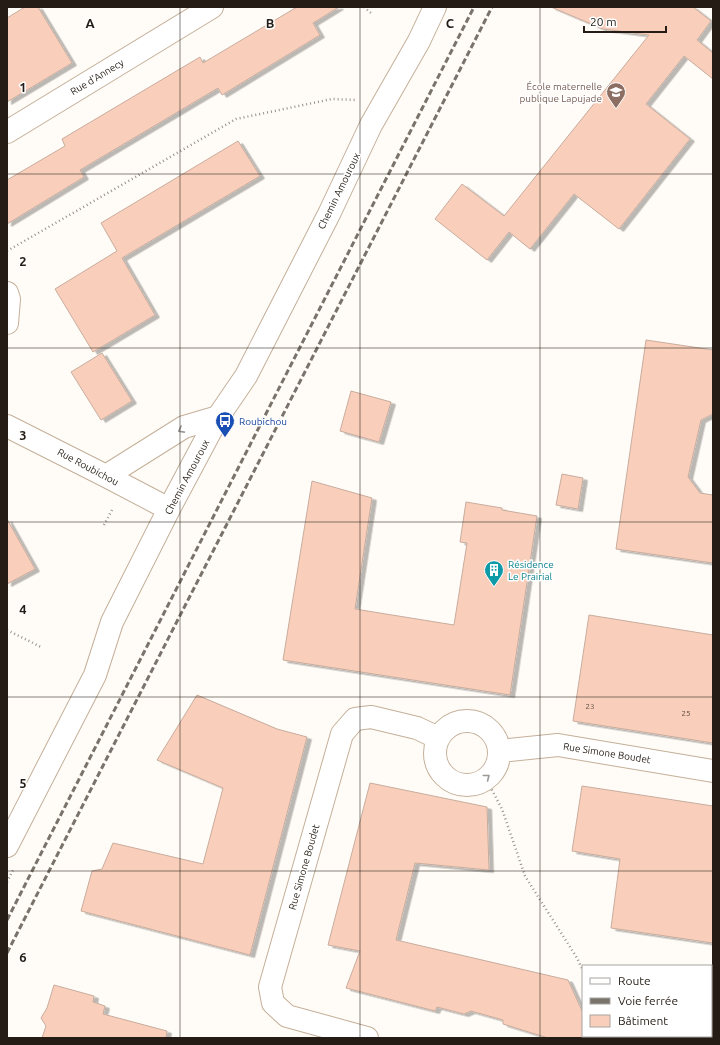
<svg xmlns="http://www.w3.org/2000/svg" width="720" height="1045" font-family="Ubuntu,sans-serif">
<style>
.building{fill:#f9cfbb;stroke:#c8ac9e;filter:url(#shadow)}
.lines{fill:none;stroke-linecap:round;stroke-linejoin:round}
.minor-casing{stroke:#c4b09a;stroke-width:24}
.path{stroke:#97928b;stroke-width:2.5;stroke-dasharray:1 3;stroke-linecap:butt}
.minor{stroke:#fff;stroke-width:22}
.rail{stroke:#79736c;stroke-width:3;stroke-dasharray:6 3;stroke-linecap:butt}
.oneway{stroke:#9d9996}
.grid{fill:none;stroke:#251d15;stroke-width:1;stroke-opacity:0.55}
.labels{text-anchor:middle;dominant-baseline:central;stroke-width:3;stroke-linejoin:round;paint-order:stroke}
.number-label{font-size:8px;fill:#5a4a3e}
.street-label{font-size:10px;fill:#251d15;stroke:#fff}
.education-label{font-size:10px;fill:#785e54;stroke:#fff;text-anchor:end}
.transit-label{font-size:10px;fill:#164399;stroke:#fff;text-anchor:start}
.culture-label{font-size:10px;fill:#0d838f;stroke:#fff;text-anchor:start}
.grid-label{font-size:13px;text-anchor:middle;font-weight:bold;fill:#251d15;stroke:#fff;stroke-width:3;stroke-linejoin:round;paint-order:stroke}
</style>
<defs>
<filter id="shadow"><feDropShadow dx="4.5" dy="2.5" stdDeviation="0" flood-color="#0004"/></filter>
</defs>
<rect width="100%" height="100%" fill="#fffbf6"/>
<path class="building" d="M25,7H38L72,63L7,102V18Z
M297,7H339L313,23L320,35L222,95L218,88L80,170L84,177L7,224V180L65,146L62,139L200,57L203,63Z
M551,7H693L711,21L697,40L713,53V79L684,56L646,104L690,139L619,229L574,194L530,249L509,232L487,260L435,219L462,184L504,216L649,35L603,29Z
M238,141L260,176L122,258L155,315L93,352L55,289L117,251L101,223Z
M646,340L713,350V414L701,420L688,477L700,493L713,495V563L616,549Z
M102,353L132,401L101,420L71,372Z
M351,391L391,402L379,442L340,431Z
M562,474L583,478L578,509L556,505Z
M312,481L372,498L355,609L454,625L467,543L460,542L466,502L502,508V510L537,516L510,695L283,660Z
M7,519L35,569L7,584Z
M589,615L713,635V743L573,721Z
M197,695L277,729L307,737L250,955L81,911L92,871L102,869L113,843L203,864L223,788L157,760Z
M370,783L487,807L489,870L415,863L396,940L568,980L583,1013V1038H548L503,1024V1020L471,1011L464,1014L437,1007L435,1011L346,988L360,951L328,945Z
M582,786L713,806V943L611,928L620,859L572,851Z
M54,985L94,996L93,1002L105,1006L103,1014L167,1031L166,1038H42L46,1026L41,1018L47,1008Z"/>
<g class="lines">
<g class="minor-casing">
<path id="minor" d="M7,132L212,7
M7,293L9,299L7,323
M7,426L106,476L169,509
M106,476L184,427L218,417
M435 753a32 32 0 1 1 64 0a32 32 0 1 1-64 0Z
M500,751L558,745L713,771
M7,846L95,675L112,622L169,509L218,417L246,376L329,214L371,125L419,41L435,7
M367,1038L287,1016L273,1003L270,987L342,734L355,719L371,717L417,728L438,738"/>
</g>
<path class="path" d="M364,7L371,13
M7,251L236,119L332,99L357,100
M104,525L113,508
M7,630L41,647
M486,779L502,809L525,876L577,958L583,971
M7,882L13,870
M614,1036V1038"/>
<use href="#minor" class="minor"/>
<path class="rail" d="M7,920L474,7
M7,953L492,7"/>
</g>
<defs><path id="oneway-chevron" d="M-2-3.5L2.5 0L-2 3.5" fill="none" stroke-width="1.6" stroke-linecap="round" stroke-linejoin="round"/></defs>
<g class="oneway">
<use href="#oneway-chevron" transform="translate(181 430) rotate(152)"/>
<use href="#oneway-chevron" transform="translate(487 777) rotate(-38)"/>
</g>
<path class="grid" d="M180,7V1038M360,7V1038M540,7V1038M7,174H713M7,348H713M7,522H713M7,697H713M7,871H713"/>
<defs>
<g id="school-pin" transform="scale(1)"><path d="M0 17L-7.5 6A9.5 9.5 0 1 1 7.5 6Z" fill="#8d6e63" stroke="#fff"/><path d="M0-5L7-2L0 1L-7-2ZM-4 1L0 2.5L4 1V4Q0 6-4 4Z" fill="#fff"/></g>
<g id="bus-pin" transform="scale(1)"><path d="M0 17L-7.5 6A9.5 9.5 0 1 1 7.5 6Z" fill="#1a4fb4" stroke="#fff"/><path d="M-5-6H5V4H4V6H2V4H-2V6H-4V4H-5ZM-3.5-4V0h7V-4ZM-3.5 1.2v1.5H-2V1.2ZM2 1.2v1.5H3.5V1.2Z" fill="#fff"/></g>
<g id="building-pin" transform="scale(1)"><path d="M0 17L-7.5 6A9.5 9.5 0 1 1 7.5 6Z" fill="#0f9aa8" stroke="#fff"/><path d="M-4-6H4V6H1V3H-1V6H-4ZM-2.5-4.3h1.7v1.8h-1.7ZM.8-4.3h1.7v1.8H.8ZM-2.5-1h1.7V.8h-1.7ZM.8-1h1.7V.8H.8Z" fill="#fff"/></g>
</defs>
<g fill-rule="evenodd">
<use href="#school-pin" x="616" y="92"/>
<use href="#bus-pin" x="225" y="421"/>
<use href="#building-pin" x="494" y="570"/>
</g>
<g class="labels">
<g class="number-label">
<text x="590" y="706">23</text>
<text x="686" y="713">25</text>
</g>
<g class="street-label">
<text transform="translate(97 77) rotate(-31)">Rue d'Annecy</text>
<text transform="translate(339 191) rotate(-64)">Chemin Amouroux</text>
<text transform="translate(88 467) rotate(28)">Rue Roubichou</text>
<text transform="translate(187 477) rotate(-62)">Chemin Amouroux</text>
<text transform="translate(607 753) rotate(9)">Rue Simone Boudet</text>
<text transform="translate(304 867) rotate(-74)">Rue Simone Boudet</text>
</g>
<g class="education-label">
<text x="602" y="86">École maternelle<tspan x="602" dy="12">publique Lapujade</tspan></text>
</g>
<g class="transit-label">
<text x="239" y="421">Roubichou</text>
</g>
<g class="culture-label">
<text x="508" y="564">Résidence<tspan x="508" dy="12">Le Prairial</tspan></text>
</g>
</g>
<g class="grid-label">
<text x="90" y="28">A</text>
<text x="270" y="28">B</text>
<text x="450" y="28">C</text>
<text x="23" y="92">1</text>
<text x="23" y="266">2</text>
<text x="23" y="440">3</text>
<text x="23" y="614">4</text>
<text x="23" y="788">5</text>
<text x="23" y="962">6</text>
</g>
<rect width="720" height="1045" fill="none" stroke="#251d15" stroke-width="16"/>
<rect x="582" y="965" width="130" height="72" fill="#ffffff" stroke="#a8a5a1"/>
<rect x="590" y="978" width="20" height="6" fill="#ffffff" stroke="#a8a5a1"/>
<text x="618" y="985" font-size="12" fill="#251d15">Route</text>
<rect x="590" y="998" width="20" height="6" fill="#79736c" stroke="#a8a5a1"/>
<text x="618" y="1005" font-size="12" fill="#251d15">Voie ferrée</text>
<rect x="590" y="1015" width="20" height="12" fill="#f9cfbb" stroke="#a8a5a1"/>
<text x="618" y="1025" font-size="12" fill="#251d15">Bâtiment</text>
<path d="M584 26v6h82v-6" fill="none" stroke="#251d15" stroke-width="2"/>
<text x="590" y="26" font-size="12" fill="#251d15" stroke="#ffffff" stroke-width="3" paint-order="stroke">20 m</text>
</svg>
